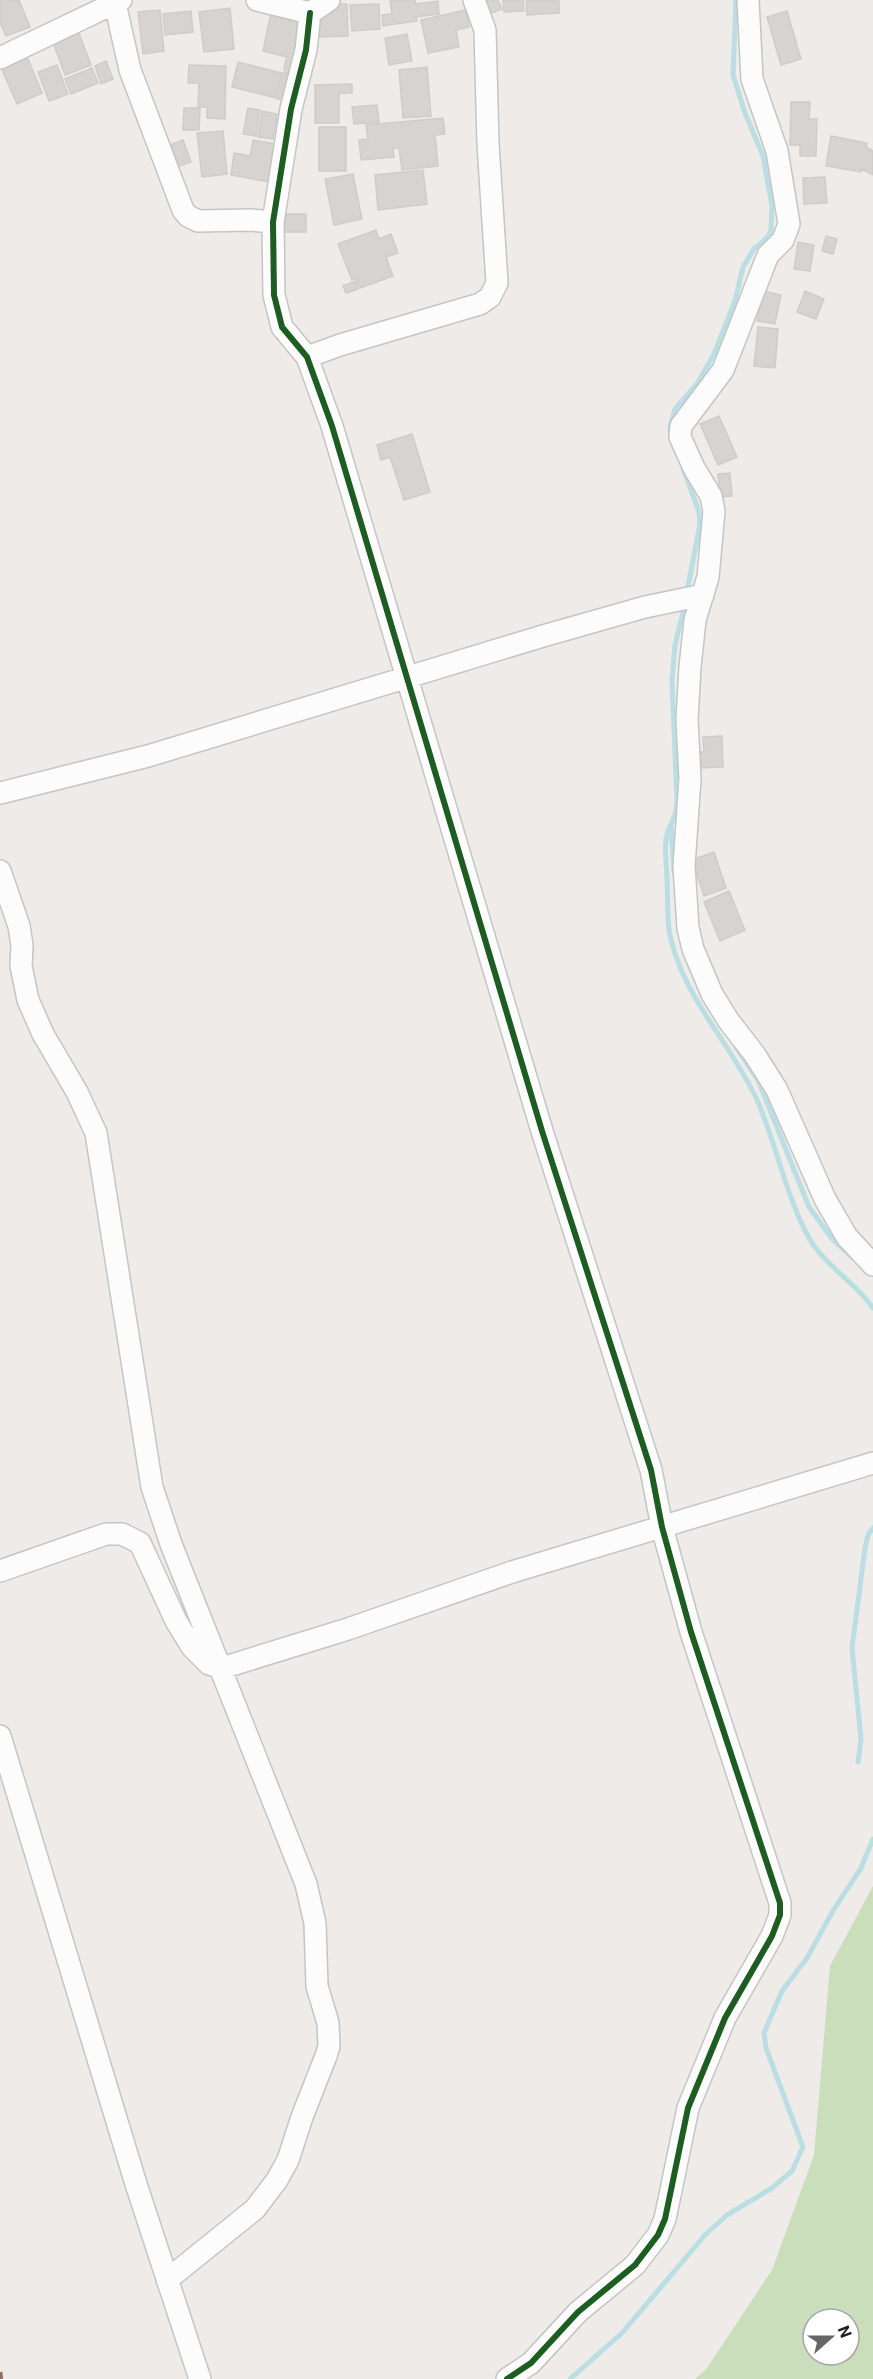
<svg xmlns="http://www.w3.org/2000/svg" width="873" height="2379" font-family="Roboto,sans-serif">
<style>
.forest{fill:#cbdebb;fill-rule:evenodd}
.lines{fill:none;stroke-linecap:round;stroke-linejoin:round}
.stream{stroke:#b9dee3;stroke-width:5}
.building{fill:#d6d3d0;stroke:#d1ccc9;stroke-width:1.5}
.street-casing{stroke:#c6c5c4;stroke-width:24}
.street{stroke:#fcfcfc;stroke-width:21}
.quiet{stroke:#8d6e63;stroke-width:4.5;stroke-dasharray:9 4.5;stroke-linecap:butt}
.cycleway-casing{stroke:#fff;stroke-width:10}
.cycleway{stroke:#1b5e20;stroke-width:6}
</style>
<rect width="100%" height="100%" fill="#eeebe8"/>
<path class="forest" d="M873,1886V2379H695L707,2368L772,2270L814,2155L830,1966ZM813,2319H849V2355H813Z"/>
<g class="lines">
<path class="stream" d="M671,440L670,427L675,409L697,384L714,354L735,301L743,267L754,249L768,237L771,230L772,206L763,156L745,113L733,75L736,0
M683,468L699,512L700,524L687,592
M670,826C662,843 667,862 667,880C668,897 667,913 669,930C680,995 732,1044 758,1102C777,1147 786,1196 809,1238C825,1266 855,1282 873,1308
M674,871L671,825L676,812L677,801L672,680L675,645L685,604
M736,1047L758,1080L809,1207L833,1240L852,1257
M858,1762L861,1739L852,1648L865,1548L868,1535L873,1528
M570,2379L622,2333L705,2235L727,2215L772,2188L792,2171L803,2147L766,2048L764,2033L782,1991L807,1958L834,1909L861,1868L873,1839"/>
</g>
<path class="building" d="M0,0H19L30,27L6,36L0,22Z
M390,0H415L416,4L438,1L439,14L416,17L417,21L383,26L382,15L392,14Z
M481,0H498L502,9L486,15Z
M503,0H523L524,11L504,12Z
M526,0H559V13L527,15Z
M332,4H347L348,36L317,37V14H332Z
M379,4L380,29L352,31L350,5Z
M230,8L234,49L204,52L199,12Z
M160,10L164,51L143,54L138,12Z
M466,10L469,27L456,30L459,47L428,53L421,20Z
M191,11L193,32L165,35L163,14Z
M787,11L801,59L781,65L767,17Z
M271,13L304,21L295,59L263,51Z
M77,28L91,65L65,75L51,37Z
M407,34L412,61L389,65L385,38Z
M26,54L42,93L17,104L0,65Z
M286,59L296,61L293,72L284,70Z
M106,61L113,79L101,84L95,66Z
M238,62L282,73L276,98L232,87Z
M57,65L68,94L49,101L38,72Z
M189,65L226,66L225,119L207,118V107H198L199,83H188Z
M427,67L431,116L403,118L399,70Z
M92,68L98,83L71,94L65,79Z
M284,72L294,75L288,101L278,99Z
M352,84V93H339V123H315V85Z
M791,102H810L809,119H817L816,156H800V145H790Z
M377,105L379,122L354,124L352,107Z
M184,108H200L199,130H183Z
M248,108L260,110L256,136L243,134Z
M262,111L277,114L273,139L258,137Z
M443,118L445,134L435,135L438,166L402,170L399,148H393L394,157L361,160L359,140L368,139L366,125Z
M319,127H346V171H319Z
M223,131L227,174L202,177L197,133Z
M831,136L867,143L866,147L873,151V175L862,169L861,172L826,166Z
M183,140L191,162L176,167L168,146Z
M253,140L276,144L270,182L231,175L234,153L250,156Z
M423,170L427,204L378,210L375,175Z
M353,174L362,219L334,225L325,179Z
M825,177L827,203L804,204L803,178Z
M282,214H306V232H282Z
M376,230L379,239L391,234L398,253L386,257L393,276L360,288L357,278L352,280L338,244Z
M826,236L837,239L833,254L822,251Z
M798,242L814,245L810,271L794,269Z
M356,281L358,289L346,293L343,286Z
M764,291L781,295L775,324L757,321Z
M805,291L824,299L816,319L797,312Z
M758,327L778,329L775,368L754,366Z
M719,416L737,457L718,465L700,424Z
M412,434L430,492L404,500L390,457L381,460L377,445Z
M730,473L732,496L720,497L718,474Z
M722,736L723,767L699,768V752H704L703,737Z
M714,852L726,888L704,896L692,860Z
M729,891L745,930L720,941L704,902Z"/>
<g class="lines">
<g class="street-casing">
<path id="street" d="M257,0L310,13L329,0
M748,0L752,79L777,151L789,224L783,240L768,255L723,370L681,426L680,437L694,468L711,496L714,511L708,577L695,620L690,667L687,719L690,779L684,866L688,928L693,949L712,994L728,1020L755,1055L777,1090L825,1199L847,1237L873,1265
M115,3L130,70L183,210L188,216L198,221L250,220L273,222
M310,13L306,50L291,109L273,222L274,295L282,327L307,357L332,426L542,1131L651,1470L662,1527L691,1632L780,1903V1915L772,1936L725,2018L688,2108L665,2219L658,2235L635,2265L578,2312L531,2363L507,2379
M0,58L121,0
M307,357L340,345L480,304L490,297L497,283L488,144L485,30L474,0
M0,793L148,756L543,636L645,607L703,595
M0,871L19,926L22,945L21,966L28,1000L43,1034L77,1092L96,1133L152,1487L171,1544L306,1884L315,1923L317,1986L328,2023L329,2046L326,2056L302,2117L288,2160L277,2180L255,2209L167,2280
M0,1571L106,1534H122L140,1543L176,1621L192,1647L209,1664L222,1668L348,1629L512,1572L873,1463
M0,1736L136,2184L200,2379"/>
</g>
<use href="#street" class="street"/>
<path class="quiet" d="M0,2372L1,2379"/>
<g class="cycleway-casing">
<path id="cycleway" d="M310,13L306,50L291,109L273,222L274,295L282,327L307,357L332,426L542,1131L651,1470L662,1527L691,1632L780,1903V1915L772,1936L725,2018L688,2108L665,2219L658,2235L635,2265L578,2312L531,2363L507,2379"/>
</g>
<use href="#cycleway" class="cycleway"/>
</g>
<g transform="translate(831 2337) rotate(69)"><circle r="28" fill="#ffffff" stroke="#a5a5a5" stroke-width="1.5"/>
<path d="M0-4.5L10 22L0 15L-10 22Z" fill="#676665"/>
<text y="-9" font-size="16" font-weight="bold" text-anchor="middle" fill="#1f1f1f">N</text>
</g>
</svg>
